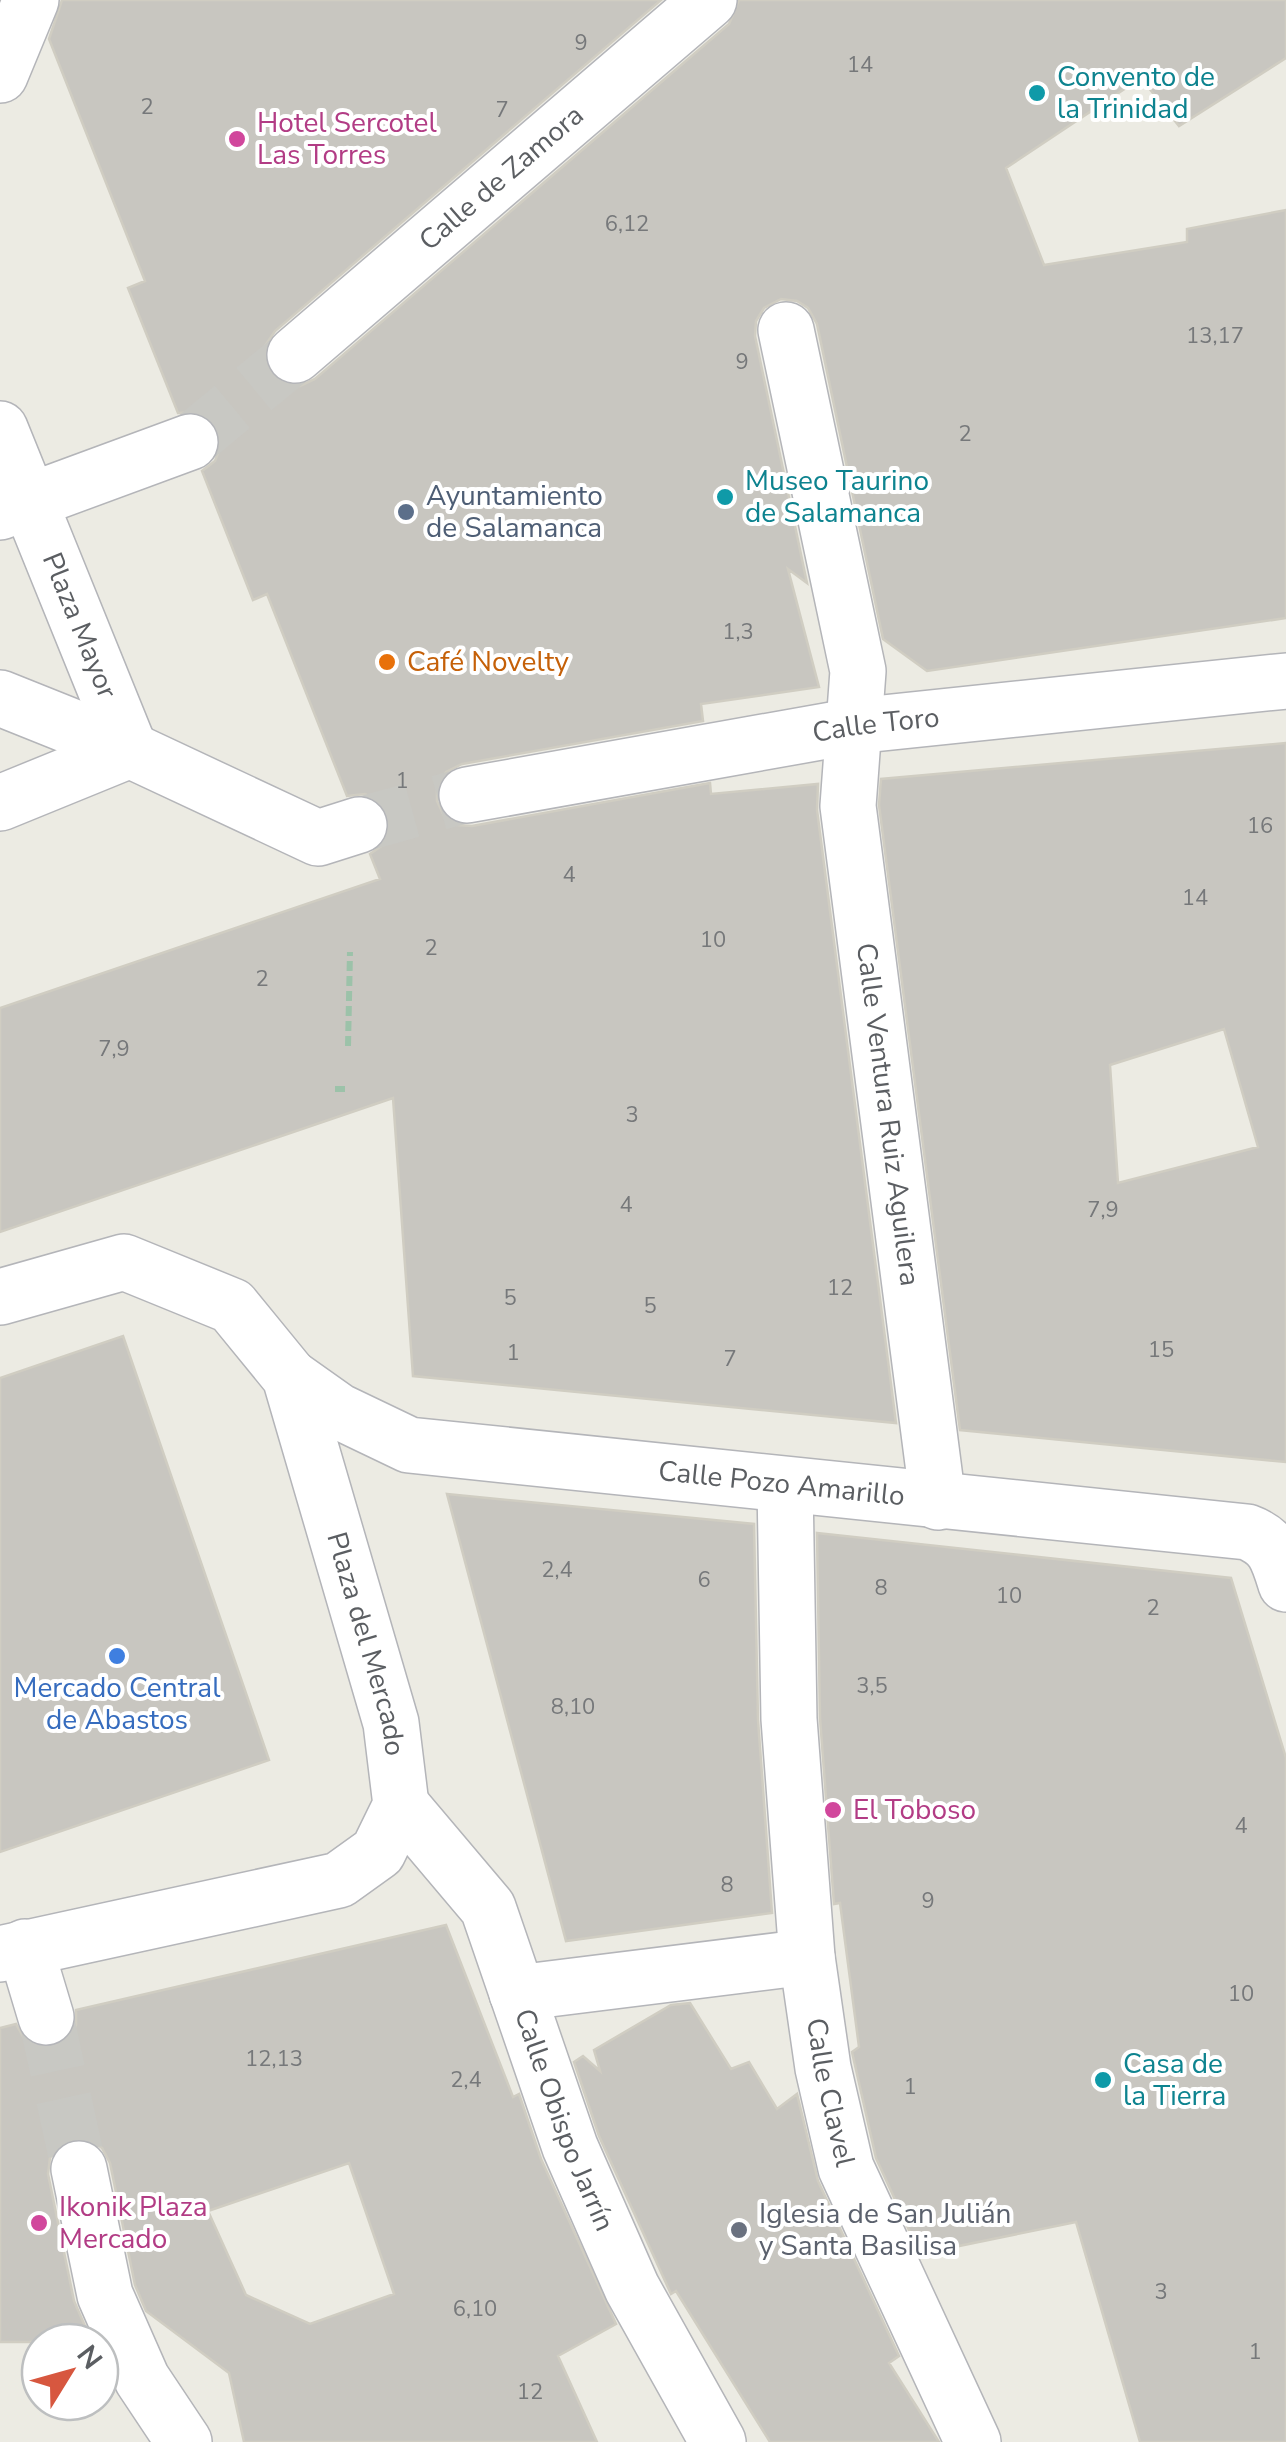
<svg xmlns="http://www.w3.org/2000/svg" width="1286" height="2442" font-family="'Nunito Sans',sans-serif">
<style>
.building{fill:#c8c6c0;stroke:#d0cdc2;stroke-width:2.5;fill-rule:evenodd}
.lines{fill:none;stroke-linecap:round;stroke-linejoin:round}
.minor-tunnel{stroke:#c8c8c3;stroke-width:55;stroke-dasharray:55 28;stroke-linecap:butt}
.minor-casing{stroke:#b4b5b9;stroke-width:58}
.path{stroke:#9cc2a9;stroke-width:6;stroke-dasharray:10 5;stroke-linecap:butt}
.minor{stroke:#fff;stroke-width:55}
.culture-dot{fill:#0f9aa8;stroke:#fff;stroke-width:4}
.hotel-dot{fill:#d1479c;stroke:#fff;stroke-width:4}
.service-dot{fill:#5c6f8a;stroke:#fff;stroke-width:4}
.food-dot{fill:#e8710a;stroke:#fff;stroke-width:4}
.shop-dot{fill:#3f7fe0;stroke:#fff;stroke-width:4}
.worship-dot{fill:#6b7280;stroke:#fff;stroke-width:4}
.labels{text-anchor:middle;dominant-baseline:central;stroke-width:8;stroke-linejoin:round;paint-order:stroke}
.number-label{font-size:22px;fill:#76787a}
.culture-label{font-size:28px;fill:#0d838f;stroke:#fff;text-anchor:start}
.hotel-label{font-size:28px;fill:#b23c85;stroke:#fff;text-anchor:start}
.street-label{font-size:28px;fill:#5b5e62;stroke:#fff}
.service-label{font-size:28px;fill:#4e5e75;stroke:#fff;text-anchor:start}
.food-label{font-size:28px;fill:#c56008;stroke:#fff;text-anchor:start}
.shop-label{font-size:28px;fill:#366cbe;stroke:#fff}
.worship-label{font-size:28px;fill:#5b616d;stroke:#fff;text-anchor:start}
</style>
<rect width="100%" height="100%" fill="#ecebe3"/>
<path class="building" d="M62,0H661L275,331L265,346V362L272,376L286,385L300,386L315,379L729,24L739,0H1286V58L1179,126L1141,78L1006,168L1044,265L1187,242V229L1286,210V618L927,671L883,639L817,324L808,308L797,301L781,299L764,308L756,321L755,336L807,583L788,569L819,687L701,704L703,721L462,764L446,772L437,785V801L444,816L457,825L472,826L710,783L711,794L818,784L817,810L896,1423L413,1376L393,1098L0,1232V1008L380,879L370,854L383,845L390,831L388,815L379,801L365,794L347,796L267,594L253,600L202,471L215,461L220,448L219,430L209,417L196,412L178,413L128,288L145,281L49,39Z
M1286,743V1462L960,1430L879,805L881,779ZM1224,1029L1258,1147L1118,1183L1110,1065Z
M123,1336L269,1760L0,1852V1378Z
M447,1494L754,1524L758,1720L772,1913L566,1941Z
M817,1533L1231,1578L1286,1758V2442H1140L1076,2222L920,2254L876,2158L852,2052L859,2047L840,1903L834,1904L820,1718Z
M446,1925L513,2097L519,2094L541,2159L616,2324L558,2356L597,2442H244L229,2373L146,2311L135,2285L110,2163L102,2148L88,2139L74,2138L59,2145L50,2158L48,2174L74,2301L92,2342H0V2028L16,2024L25,2040L38,2047H54L69,2038L76,2025V2010ZM349,2163L394,2294L310,2324L246,2295L208,2211Z
M690,2003L731,2069L749,2062L777,2109L797,2094L818,2181L899,2356L889,2363L939,2442H770L676,2291L671,2294L599,2136L574,2062L583,2056L600,2071L594,2050L671,2005Z"/>
<g class="lines">
<path class="minor-tunnel" d="M190,442L295,355
M359,825L467,795
M46,2017L79,2169"/>
<g class="minor-casing">
<g id="minor">
<path d="M0,75L31,0"/>
<path id="s1" d="M786,330L858,671L848,806L938,1502"/>
<path id="s2" d="M295,355L709,0"/>
<path id="s3" d="M0,429L130,750L0,803"/>
<path d="M0,512L190,442"/>
<path d="M0,698L130,750L318,838L359,825"/>
<path id="s4" d="M467,795L854,726L1286,681"/>
<path id="s5" d="M0,1297L124,1262L232,1306L290,1377L391,1723L401,1805L378,1852L339,1880L0,1954"/>
<path id="s6" d="M290,1377L338,1411L409,1445L1247,1532C1274,1542 1278,1558 1286,1584"/>
<path id="s7" d="M785,1485L789,1719L807,1957L823,2068L846,2168L973,2442"/>
<path id="s8" d="M401,1805L488,1908L570,2147L632,2288L718,2442"/>
<path d="M25,1947L46,2017"/>
<path d="M517,1993L807,1957"/>
<path d="M79,2169L105,2295L142,2379L184,2442"/>
</g>
</g>
<path class="path" d="M348,1046L350,952
M335,1089H349"/>
<use href="#minor" class="minor"/>
</g>
<g class="culture-dot">
<circle cx="1037" cy="93" r="10"/>
<circle cx="725" cy="497" r="10"/>
<circle cx="1103" cy="2080" r="10"/>
</g>
<g class="hotel-dot">
<circle cx="237" cy="139" r="10"/>
<circle cx="833" cy="1810" r="10"/>
<circle cx="39" cy="2223" r="10"/>
</g>
<circle class="service-dot" cx="406" cy="512" r="10"/>
<circle class="food-dot" cx="387" cy="662" r="10"/>
<circle class="shop-dot" cx="117" cy="1656" r="10"/>
<circle class="worship-dot" cx="739" cy="2230" r="10"/>
<g class="labels">
<g class="number-label">
<text x="581" y="43">9</text>
<text x="860" y="65">14</text>
<text x="147" y="107">2</text>
<text x="502" y="110">7</text>
<text x="627" y="224">6,12</text>
<text x="1215" y="336">13,17</text>
<text x="742" y="362">9</text>
<text x="965" y="434">2</text>
<text x="738" y="632">1,3</text>
<text x="402" y="781">1</text>
<text x="1260" y="826">16</text>
<text x="569" y="875">4</text>
<text x="1195" y="898">14</text>
<text x="713" y="940">10</text>
<text x="431" y="948">2</text>
<text x="262" y="979">2</text>
<text x="114" y="1049">7,9</text>
<text x="632" y="1115">3</text>
<text x="626" y="1205">4</text>
<text x="1103" y="1210">7,9</text>
<text x="840" y="1288">12</text>
<text x="510" y="1298">5</text>
<text x="650" y="1306">5</text>
<text x="1161" y="1350">15</text>
<text x="513" y="1353">1</text>
<text x="730" y="1359">7</text>
<text x="557" y="1570">2,4</text>
<text x="704" y="1580">6</text>
<text x="881" y="1588">8</text>
<text x="1009" y="1596">10</text>
<text x="1153" y="1608">2</text>
<text x="872" y="1686">3,5</text>
<text x="573" y="1707">8,10</text>
<text x="1241" y="1826">4</text>
<text x="727" y="1885">8</text>
<text x="928" y="1901">9</text>
<text x="1241" y="1994">10</text>
<text x="274" y="2059">12,13</text>
<text x="466" y="2080">2,4</text>
<text x="910" y="2087">1</text>
<text x="1161" y="2292">3</text>
<text x="475" y="2309">6,10</text>
<text x="1255" y="2352">1</text>
<text x="530" y="2392">12</text>
</g>
<g class="culture-label">
<text x="1057" y="77">Convento de<tspan x="1057" dy="32">la Trinidad</tspan></text>
<text x="745" y="481">Museo Taurino<tspan x="745" dy="32">de Salamanca</tspan></text>
<text x="1123" y="2064">Casa de<tspan x="1123" dy="32">la Tierra</tspan></text>
</g>
<g class="hotel-label">
<text x="257" y="123">Hotel Sercotel<tspan x="257" dy="32">Las Torres</tspan></text>
<text x="853" y="1810">El Toboso</text>
<text x="59" y="2207">Ikonik Plaza<tspan x="59" dy="32">Mercado</tspan></text>
</g>
<g class="street-label">
<text stroke="none"><textPath href="#s2" startOffset="272">Calle de Zamora</textPath></text>
<text stroke="none"><textPath href="#s3" startOffset="212">Plaza Mayor</textPath></text>
<text stroke="none"><textPath href="#s4" startOffset="415">Calle Toro</textPath></text>
<text stroke="none"><textPath href="#s1" startOffset="795">Calle Ventura Ruiz Aguilera</textPath></text>
<text stroke="none"><textPath href="#s6" startOffset="512">Calle Pozo Amarillo</textPath></text>
<text stroke="none"><textPath href="#s5" startOffset="615">Plaza del Mercado</textPath></text>
<text stroke="none"><textPath href="#s7" startOffset="610">Calle Clavel</textPath></text>
<text stroke="none"><textPath href="#s8" startOffset="360">Calle Obispo Jarrín</textPath></text>
</g>
<g class="service-label">
<text x="426" y="496">Ayuntamiento<tspan x="426" dy="32">de Salamanca</tspan></text>
</g>
<g class="food-label">
<text x="407" y="662">Café Novelty</text>
</g>
<g class="shop-label">
<text x="117" y="1688">Mercado Central<tspan x="117" dy="32">de Abastos</tspan></text>
</g>
<g class="worship-label">
<text x="759" y="2214">Iglesia de San Julián<tspan x="759" dy="32">y Santa Basilisa</tspan></text>
</g>
</g>
<g transform="translate(70 2372) rotate(53)"><circle r="48" fill="#ffffff" stroke="#bdbfc0" stroke-width="2.5"/>
<path d="M0-8L18 38L0 25L-18 38Z" fill="#d7573f"/>
<text y="-15" font-size="28" font-weight="bold" text-anchor="middle" fill="#5b5e62">N</text>
</g>
</svg>
